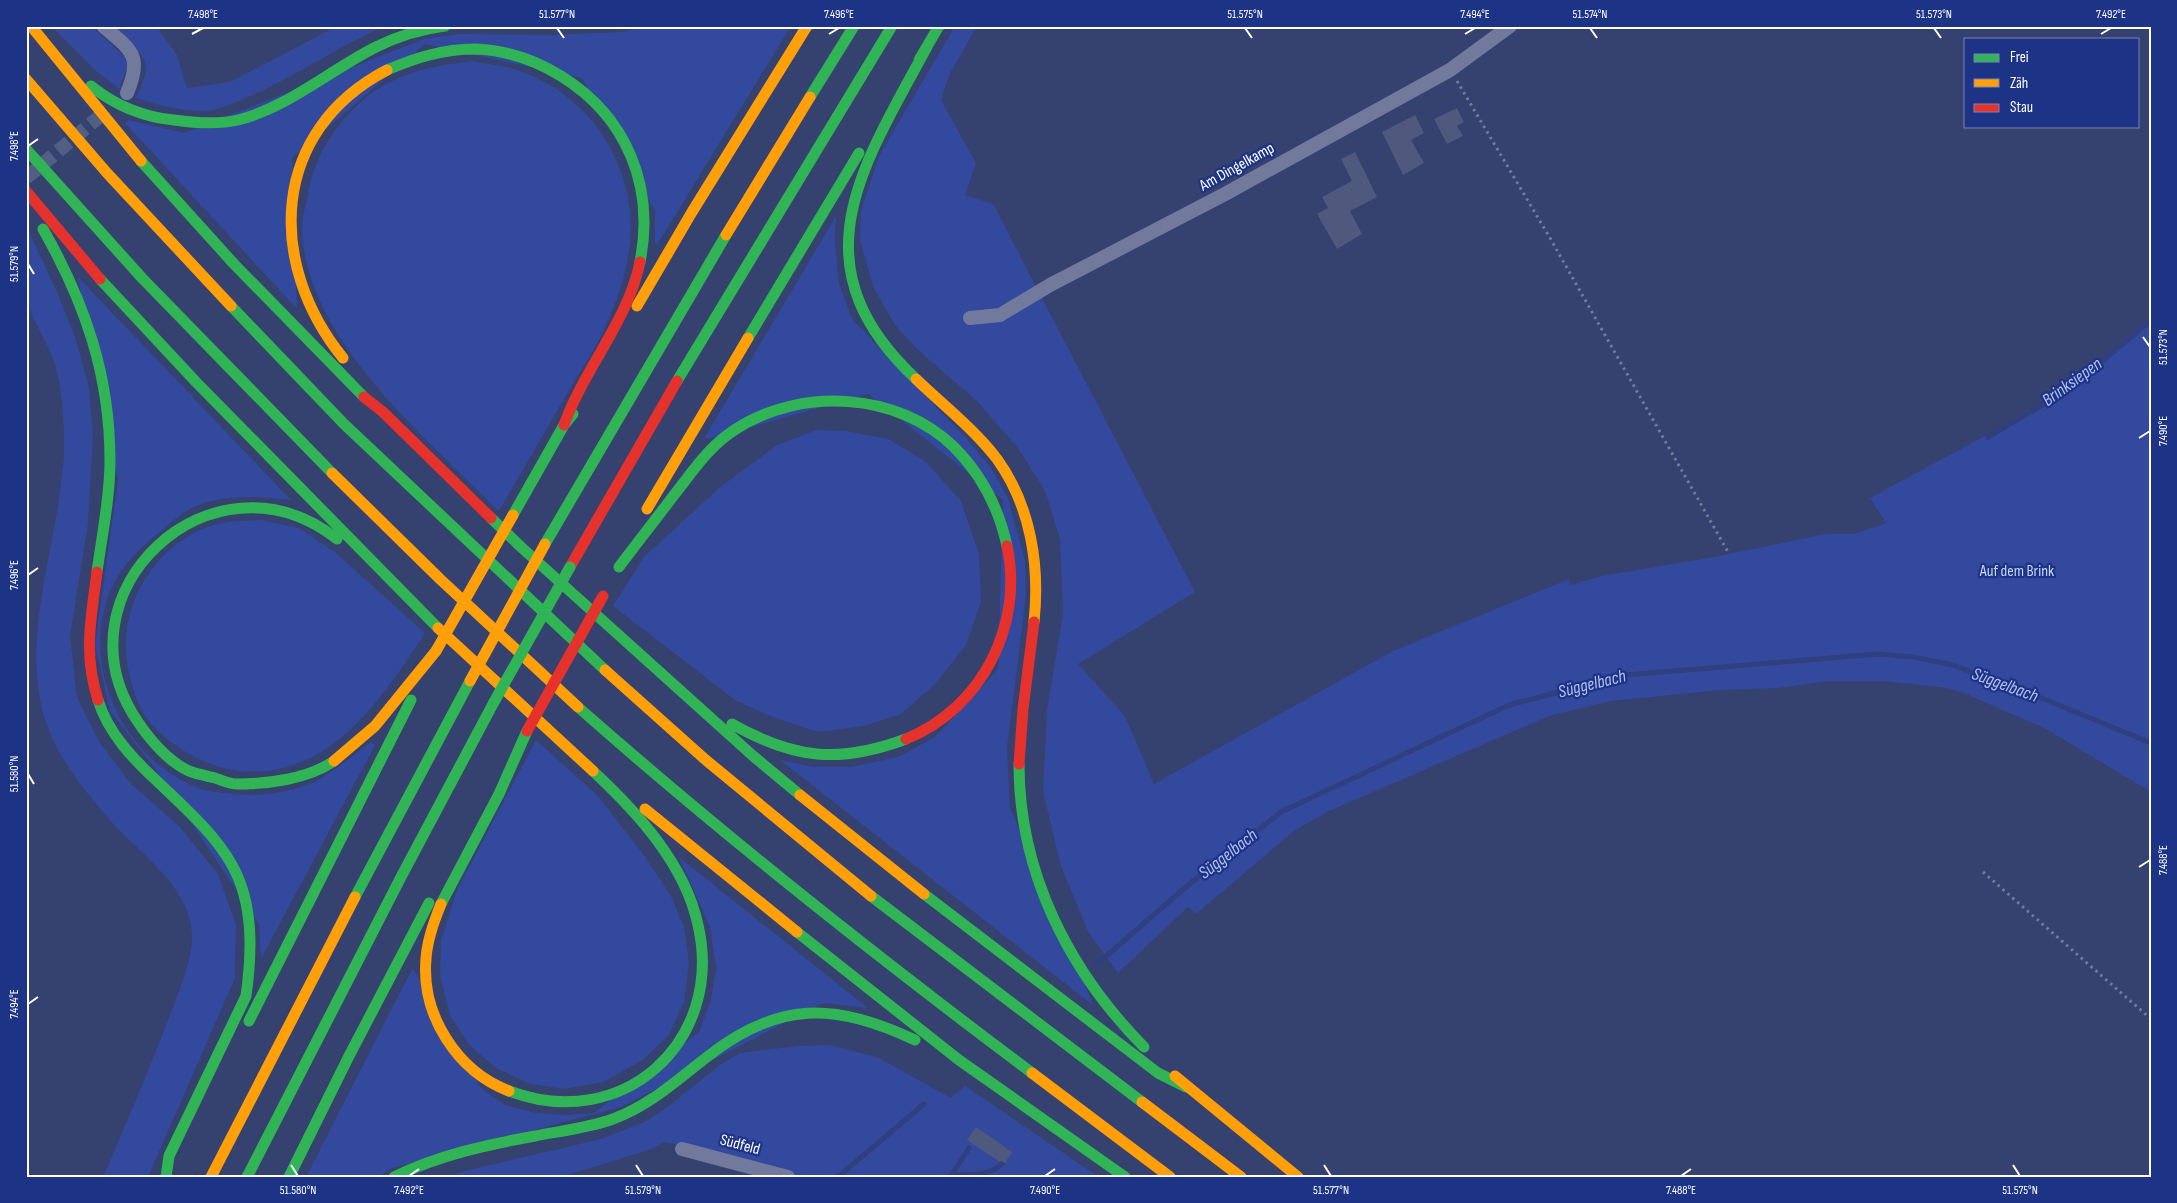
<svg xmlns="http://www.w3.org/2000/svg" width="2177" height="1203" font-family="'Sofia Sans Condensed',sans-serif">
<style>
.green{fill:#32499d}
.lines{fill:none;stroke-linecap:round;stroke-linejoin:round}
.stream{stroke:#303f7d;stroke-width:5}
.building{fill:#4f597d}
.street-tunnel{stroke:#535e84;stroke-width:14;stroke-dasharray:14 7;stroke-linecap:butt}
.path{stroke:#717a9c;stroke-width:3;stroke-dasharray:2.5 4;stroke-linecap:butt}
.street{stroke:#717a9c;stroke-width:14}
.fast{stroke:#30b455;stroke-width:11}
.slow{stroke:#ff9f0a;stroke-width:11}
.jam{stroke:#e5322d;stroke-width:11}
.fast-bridge{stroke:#30b455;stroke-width:11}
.slow-bridge{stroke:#ff9f0a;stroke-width:11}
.jam-bridge{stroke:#e5322d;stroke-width:11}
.ticks{fill:none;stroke:#fff;stroke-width:2}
.labels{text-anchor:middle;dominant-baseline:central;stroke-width:4.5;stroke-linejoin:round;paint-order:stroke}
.street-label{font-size:16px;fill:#fff;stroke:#1d3386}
.park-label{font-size:16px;fill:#cbd5f8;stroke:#1d3386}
.water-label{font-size:18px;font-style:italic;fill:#b2c0f2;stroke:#1d3386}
.neatline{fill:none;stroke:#fff;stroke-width:2}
.ticks-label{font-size:12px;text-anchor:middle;fill:#fff}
</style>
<rect width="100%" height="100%" fill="#35416e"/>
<path class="green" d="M51,26H91L125,57L127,67L119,89L95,70Z
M112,26H156L177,55L187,88L230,82L337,26H385C341,45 301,73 257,93C241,100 221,110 203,111C179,111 158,105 136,98C140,88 148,73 145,62C141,51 120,35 112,26Z
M653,26H791L657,245L655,244V211L582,78L425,44L292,158L297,309L125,123L128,120L184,133L424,39L458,34L550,35L620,32Z
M955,26H977L949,75L941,100L976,163L965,195L993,204L1195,592L1078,664L1125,716L1154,784L1393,651L1569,579L1570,585L1602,576L1714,557L1826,534H1854L1886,523L1870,498L2035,409L2067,388L2151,316V792L2046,729L1964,693L1947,688L1884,681H1828L1779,688L1721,690L1611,701L1549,716L1327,812L1294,831L1196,914L1188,907L1118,973L1088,932L1060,863L1043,791L1047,710L1063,614L1060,539L1045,491L1018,448L978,402L918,350L894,324L873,286L860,240L861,211L879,156Z
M472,61C487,64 503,65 517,70C554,82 587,108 607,142C642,203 635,260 607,323C597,347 581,370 568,392C545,432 522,471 499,511C427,439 305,339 302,229C302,219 305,208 307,199C310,178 319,153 331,136C369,82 409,68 472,61Z
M836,216L835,243L839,284L852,319L967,439L991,468L1008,498L1025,561L1026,595L1007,748L1010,808L1094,1006L780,760L814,767H851L898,757L935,737L998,669L1003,500L868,394L708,439L705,437Z
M26,231L30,234L58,294L76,340L89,387L93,435L88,524L70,636L77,697L98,740L131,784L180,827L218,874L236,925L235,978L148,1177H103C125,1127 146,1076 166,1025C175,1003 190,965 192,942C195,888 139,854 108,818C78,783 49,747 40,700C27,630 51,560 60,491C61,478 64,464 64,451C64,419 63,384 51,354C45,338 29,314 26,298C23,278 26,252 26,231Z
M78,277L291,500C264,497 239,495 212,501C189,505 172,522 155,536C139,549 125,563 115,581C75,659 121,760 201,789C208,791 217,792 224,793C254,797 280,795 309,784C325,779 356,753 371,742L375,745L261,959L259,924L156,770L110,711L95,645L118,480Z
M817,430L846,431L888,439L925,461L961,501L979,554L981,602L966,645L934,685L901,714L864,726L818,732L772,717L735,700L613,606L644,557L719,488L777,445Z
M260,520L299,528L336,553L425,633C398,674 364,727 321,752C286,773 245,778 208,763C184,753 161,738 145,716C138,705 133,690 130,677C114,618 145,556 200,530C219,521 240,521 260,520Z
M536,740L597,795L643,854L671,896L684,927L689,962L684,1002L669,1035L643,1060L603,1082L564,1089L530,1084L496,1068L469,1045L450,1016L440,975L441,940L457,890Z
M679,857L868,1008L823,1003L621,1107L392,1168L378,1177H306L412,969L414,970L481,1088L505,1105L535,1113L566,1115L594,1113L699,1032L711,1000L716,968L710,927Z
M831,1045L879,1058L951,1098L965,1086L1099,1177H798L703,1149L664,1142L652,1149L561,1177H448L464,1171L601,1139L644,1122L665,1109L721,1064L740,1053L797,1046Z"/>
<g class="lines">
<path class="stream" d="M1988,437L2068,390L2151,320
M1097,964L1193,881L1281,812L1509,705L1625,675L1879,654L1914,657L1952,665L2049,701L2151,743
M951,1175C968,1174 992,1177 1003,1162
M838,1177L924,1104
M950,1177L969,1148"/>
</g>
<path class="building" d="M1457,108L1464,122L1457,126L1463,136L1447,144L1434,119Z
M1415,115L1424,133L1411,140L1424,163L1403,175L1382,132Z
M1355,152L1377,197L1350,211L1362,234L1337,249L1317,214L1328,208L1322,197L1352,181L1341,159Z
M976,1127L1012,1152L1005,1163L1001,1161L1000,1162L967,1140Z"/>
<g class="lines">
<path class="street-tunnel" d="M26,178L106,111"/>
<path class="path" d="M1457,81L1550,238L1728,552
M1983,872L2151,1019"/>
<path class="street" d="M103,26C131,50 143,55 127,93
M970,318L1000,315L1050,285L1225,194L1450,70L1510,26
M682,1149L788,1177"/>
<path class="fast" d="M919,60L939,26
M387,70C415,58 443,49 475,49C505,50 535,60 561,76C627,117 655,186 640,262
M91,86C116,106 142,117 174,120C195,123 217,125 238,120C289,107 330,70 376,47C398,36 421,29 445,26
M810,97L854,26
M26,149L142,278L332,473
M141,161L234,264L364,397
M43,229C85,303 110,375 110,461C110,498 102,535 97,572
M100,279L196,382L438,628
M231,306L344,424L605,670
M748,338L859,153
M916,379C794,265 862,167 927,47
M677,381L892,26
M513,515L564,425L573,414
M491,518L521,547L752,755L800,795
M545,544L726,235
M619,567C637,543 656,519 674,495C693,471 710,445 736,429C801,387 898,392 954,447C981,474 999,509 1007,546
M98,700C108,733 133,759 158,782C184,807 214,833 232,865C254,904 252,953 246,996L169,1156L166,1177
M578,707C724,836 876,956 1032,1073
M732,724C794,759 839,764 906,739
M334,761C308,779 268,784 237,784C229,784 222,780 215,778C207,776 197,774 189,771C169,762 150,740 138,722C50,594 212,441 337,539
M1019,764C1019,873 1069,971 1144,1047
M924,894L1158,1073L1186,1087
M871,896L1142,1102
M355,897L470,681
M441,904L499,794L527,731
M797,932L959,1060L1125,1177
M249,1021L411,700
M509,1091C622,1134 725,1042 698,925C685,864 637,812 593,771
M247,1177L401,877L494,702
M289,1177L349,1056L429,903
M394,1177C439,1155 486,1145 535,1136C561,1131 588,1128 613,1119C649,1106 677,1080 707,1057C779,1000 835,1003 915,1040"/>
<path class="slow" d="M31,26L141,161
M26,79L107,173L231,306
M726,235L810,97
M637,306L692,212L807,26
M343,358C266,263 270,131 387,70
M916,379C943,405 974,429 997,459C1031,506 1040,566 1034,622
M332,473L441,580L578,707
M647,509L748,338
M438,628L593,771
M605,670L707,761L871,896
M334,761L375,726L436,651
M800,795L924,894
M645,809L797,932
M441,904C434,921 427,940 426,959C421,1015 457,1071 509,1091
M1032,1073L1170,1177
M1175,1076L1298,1177
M1142,1102L1241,1177
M211,1177L355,897"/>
<path class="jam" d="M26,191L100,279
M364,397L383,412L491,518
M564,425C584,369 628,321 640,262
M570,567L677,381
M97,572C91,619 83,653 98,700
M906,739C982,708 1024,625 1007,546
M1019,764L1023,709L1034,622"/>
<path class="fast-bridge" d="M494,702L570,567"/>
<path class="slow-bridge" d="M436,651L513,515
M470,681L545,544"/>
<path class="jam-bridge" d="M527,731L603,596"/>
</g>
<path class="ticks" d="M557,28L564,38M1245,28L1252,38M1590,28L1597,38M1934,28L1941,38M192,34L203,28M829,34L839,28M1465,34L1475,28M2101,34L2111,28M28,146L38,139M28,264L34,274M2143,337L2150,347M2139,438L2150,431M28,575L38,568M28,774L34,784M2139,867L2150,860M28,1004L38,997M291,1165L298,1176M636,1165L643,1176M1324,1165L1331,1176M2013,1165L2020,1176M409,1176L419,1169M1045,1176L1055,1169M1681,1176L1691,1169"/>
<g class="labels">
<g class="street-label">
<text transform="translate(1237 167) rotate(-29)">Am Dingelkamp</text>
<text transform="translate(740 1145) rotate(15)">Südfeld</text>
</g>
<g class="park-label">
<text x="2017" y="571">Auf dem Brink</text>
</g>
<g class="water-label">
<text transform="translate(2072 382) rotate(-36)">Brinksiepen</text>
<text transform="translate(1592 684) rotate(-14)">Süggelbach</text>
<text transform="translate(2005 685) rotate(20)">Süggelbach</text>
<text transform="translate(1228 854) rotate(-38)">Süggelbach</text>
</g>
</g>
<rect width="2177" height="1203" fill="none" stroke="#1d3386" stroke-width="55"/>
<rect x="1964" y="38" width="175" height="90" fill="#1d3386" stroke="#7785b6"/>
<rect x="1974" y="54" width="25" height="8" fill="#30b455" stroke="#7785b6"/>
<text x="2010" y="62" font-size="15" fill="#ffffff">Frei</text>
<rect x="1974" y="79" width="25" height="8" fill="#ff9f0a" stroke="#7785b6"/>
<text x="2010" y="88" font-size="15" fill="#ffffff">Zäh</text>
<rect x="1974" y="104" width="25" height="8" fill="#e5322d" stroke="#7785b6"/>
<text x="2010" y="112" font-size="15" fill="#ffffff">Stau</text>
<rect x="28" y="28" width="2122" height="1148" class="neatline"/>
<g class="ticks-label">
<text x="203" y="18">7.498°E</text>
<text x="557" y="18">51.577°N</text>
<text x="839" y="18">7.496°E</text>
<text x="1245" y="18">51.575°N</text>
<text x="1475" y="18">7.494°E</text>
<text x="1590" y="18">51.574°N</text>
<text x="1934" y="18">51.573°N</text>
<text x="2111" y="18">7.492°E</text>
<text transform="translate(14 146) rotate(-90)" y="4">7.498°E</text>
<text transform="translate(14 264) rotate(-90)" y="4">51.579°N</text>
<text transform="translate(2163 347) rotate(-90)" y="4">51.573°N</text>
<text transform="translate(2163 431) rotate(-90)" y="4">7.490°E</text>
<text transform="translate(14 575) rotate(-90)" y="4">7.496°E</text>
<text transform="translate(14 774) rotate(-90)" y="4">51.580°N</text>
<text transform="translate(2163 860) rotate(-90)" y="4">7.488°E</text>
<text transform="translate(14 1004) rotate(-90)" y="4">7.494°E</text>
<text x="298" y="1194">51.580°N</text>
<text x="409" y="1194">7.492°E</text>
<text x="643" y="1194">51.579°N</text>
<text x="1045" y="1194">7.490°E</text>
<text x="1331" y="1194">51.577°N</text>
<text x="1681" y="1194">7.488°E</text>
<text x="2020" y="1194">51.575°N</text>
</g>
</svg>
